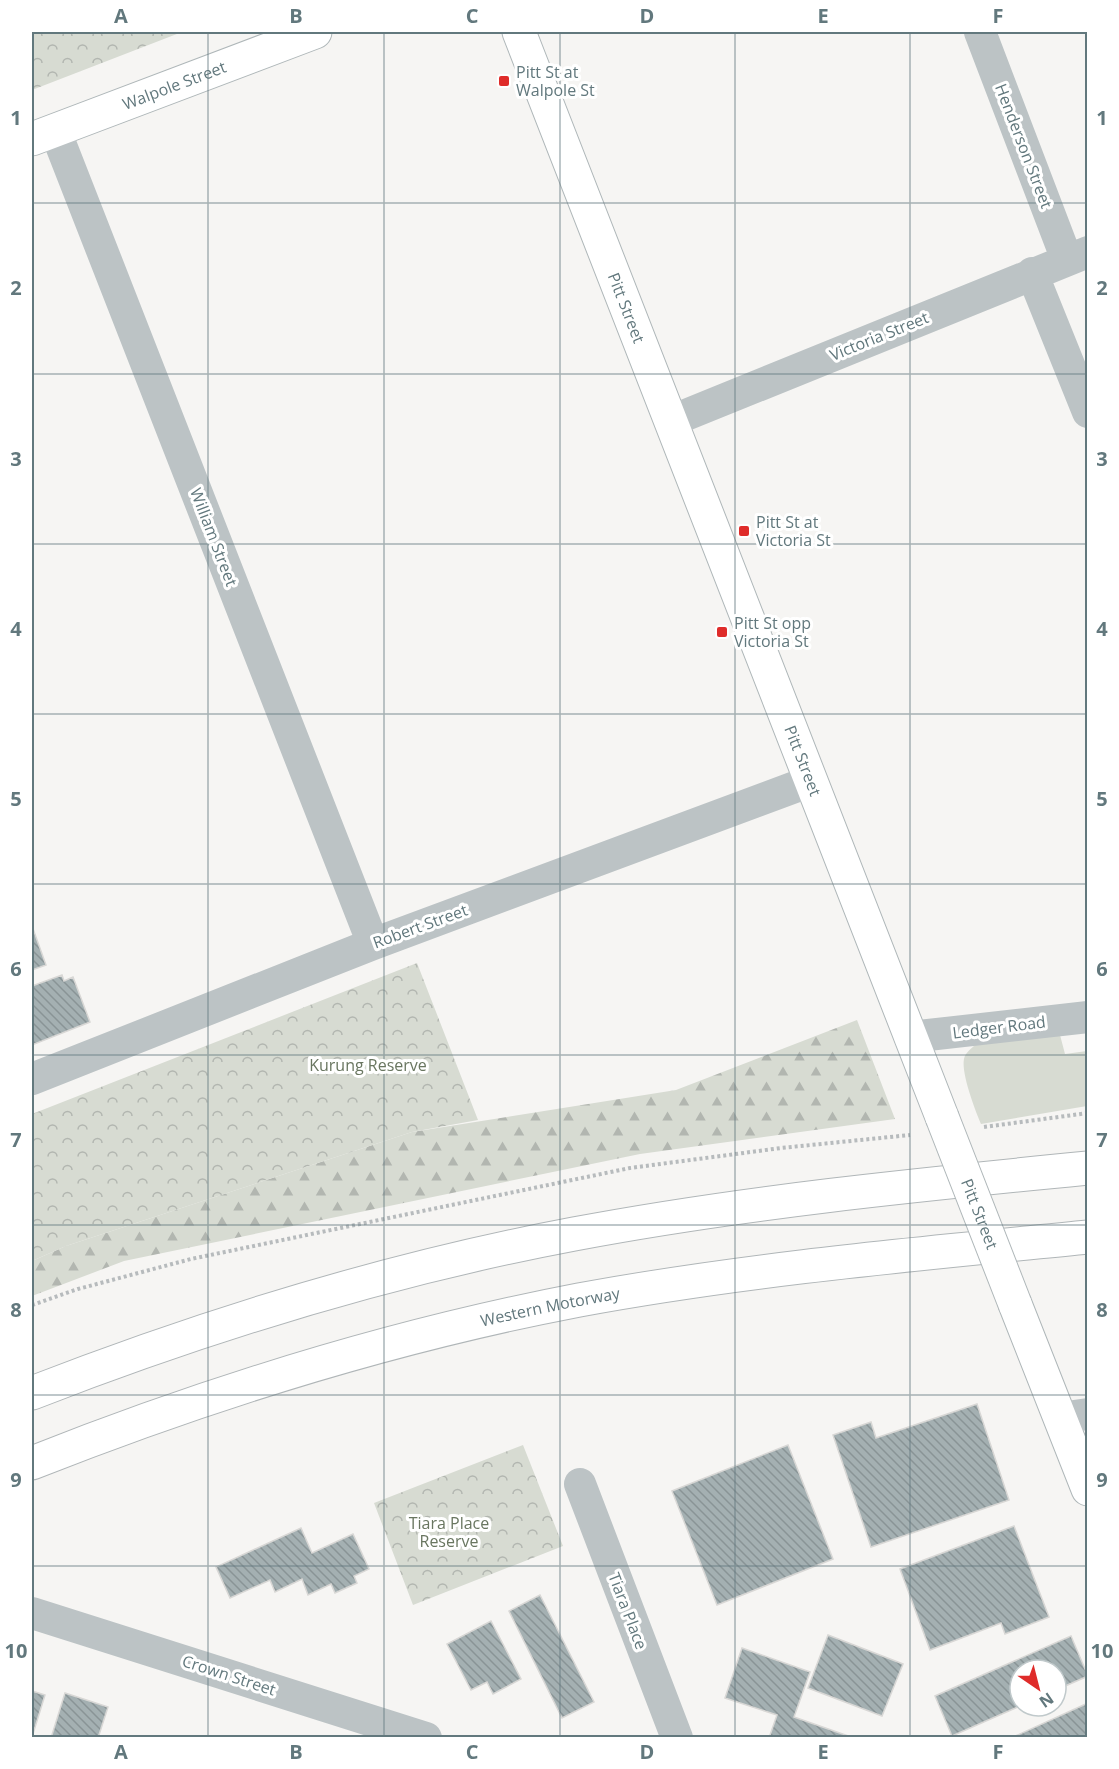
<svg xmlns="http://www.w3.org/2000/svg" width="1119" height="1769" font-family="'Open Sans',sans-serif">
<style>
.grass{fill:#d7dbd2}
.forest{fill:url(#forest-firs)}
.park{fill:url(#park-crowns)}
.building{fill:url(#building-back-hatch);stroke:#d8d7d5;stroke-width:1.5}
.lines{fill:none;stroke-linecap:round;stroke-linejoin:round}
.secondary-casing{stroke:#afb7b9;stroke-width:35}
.highway-casing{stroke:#b0b6b8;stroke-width:35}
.path{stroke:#b7bbbd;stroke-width:4;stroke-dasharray:3 3;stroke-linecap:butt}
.street{stroke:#bcc3c5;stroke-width:32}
.secondary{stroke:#fff;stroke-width:33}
.highway{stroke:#fff;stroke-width:33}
.secondary-bridge-casing{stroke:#afb7b9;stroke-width:35;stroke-linecap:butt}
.secondary-bridge{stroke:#fff;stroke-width:33}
.grid{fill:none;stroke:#62787d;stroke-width:1.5;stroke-opacity:0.55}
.poi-dot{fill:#df2c2a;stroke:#fff;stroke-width:2}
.labels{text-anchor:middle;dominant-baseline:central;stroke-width:6;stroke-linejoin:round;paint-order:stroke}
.poi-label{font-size:16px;fill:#62787d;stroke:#fff;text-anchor:start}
.street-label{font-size:16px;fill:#62787d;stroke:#fff}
.park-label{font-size:16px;fill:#697660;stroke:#fff}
.neatline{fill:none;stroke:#62787d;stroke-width:2}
.grid-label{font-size:20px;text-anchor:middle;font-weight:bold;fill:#62787d}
</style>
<defs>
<pattern id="forest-firs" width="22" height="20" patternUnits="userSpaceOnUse" patternTransform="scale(1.5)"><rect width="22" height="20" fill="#d7dbd2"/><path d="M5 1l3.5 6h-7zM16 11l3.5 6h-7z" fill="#b2b6b0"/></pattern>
<pattern id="park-crowns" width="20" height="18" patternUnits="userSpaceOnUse" patternTransform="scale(1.5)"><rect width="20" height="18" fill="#d7dbd2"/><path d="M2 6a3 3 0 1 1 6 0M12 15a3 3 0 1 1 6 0" fill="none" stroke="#b2b6b0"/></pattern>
<pattern id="building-back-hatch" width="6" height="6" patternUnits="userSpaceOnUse" patternTransform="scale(1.5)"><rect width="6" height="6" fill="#a4b0b2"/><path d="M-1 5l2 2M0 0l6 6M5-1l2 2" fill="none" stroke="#899496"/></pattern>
</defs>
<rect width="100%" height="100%" fill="#f6f5f3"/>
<path class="grass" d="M1060,1035L1065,1054L1087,1051V1106L981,1124C975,1110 961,1073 964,1059C965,1053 971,1049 975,1045Z"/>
<path class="forest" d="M857,1020L895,1119L640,1154L124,1261L32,1296V1261L66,1246L412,1132L676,1090Z"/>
<path class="park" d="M32,32H182L32,90Z
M417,963L478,1120L412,1132L66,1246L32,1261V1114Z
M523,1445L563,1546L413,1605L374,1503Z"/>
<path class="building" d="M32,926L46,965L32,970Z
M62,975L64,981L73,977L90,1022L32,1045V986Z
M977,1404L1009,1500L871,1547L833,1435L871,1422L876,1438Z
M788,1445L833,1559L717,1605L672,1491Z
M1014,1526L1049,1617L1005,1634L1001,1623L930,1650L900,1569Z
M301,1528L312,1553L353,1534L369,1569L354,1576L357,1583L335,1593L331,1584L308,1595L302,1579L275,1592L270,1580L230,1598L216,1567Z
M540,1595L594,1702L562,1718L509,1611Z
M491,1621L521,1679L493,1694L487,1682L471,1690L447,1644Z
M828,1635L903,1664L882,1716L808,1688Z
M1071,1636L1088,1676L1056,1690V1670H1020V1706L952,1736L935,1696Z
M742,1648L810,1672L794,1717L854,1738H769L777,1715L725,1698Z
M32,1691L45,1695L32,1737Z
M65,1693L108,1707L98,1738H51Z
M1088,1703V1738H1011Z"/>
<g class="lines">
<g class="secondary-casing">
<g id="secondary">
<path id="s1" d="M519,32L942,1117"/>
<path id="s2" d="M32,139L315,32"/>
<path d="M1015,1304L1088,1489"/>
</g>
</g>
<g class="highway-casing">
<g id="highway">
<path d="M32,1393C207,1325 388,1269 574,1234C744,1202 916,1185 1088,1168"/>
<path id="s3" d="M32,1463C209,1393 391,1336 579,1300C747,1269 918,1254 1088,1237"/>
</g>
</g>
<path class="path" d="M984,1127L1088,1113
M32,1305L78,1289L191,1259L630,1168L781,1148L910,1135"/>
<path class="street" d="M980,32L1067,260
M55,130L373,944
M1032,273L1088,412
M671,421L1088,252
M910,1037L1088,1017
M32,1079L373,944L811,781
M1060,1418L1088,1414
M580,1484L677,1738
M32,1613L426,1738"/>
<use href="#secondary" class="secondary"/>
<use href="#highway" class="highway"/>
<g class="secondary-bridge-casing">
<g id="secondary-bridge">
<path id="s4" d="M942,1117L1015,1304"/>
</g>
</g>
<use href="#secondary-bridge" class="secondary-bridge"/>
</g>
<path class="grid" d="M208,32V1738M384,32V1738M560,32V1738M735,32V1738M910,32V1738M32,203H1088M32,374H1088M32,544H1088M32,714H1088M32,884H1088M32,1055H1088M32,1225H1088M32,1395H1088M32,1566H1088"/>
<g class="poi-dot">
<rect x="498" y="75" width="12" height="12" rx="3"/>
<rect x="738" y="525" width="12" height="12" rx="3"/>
<rect x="716" y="626" width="12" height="12" rx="3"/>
</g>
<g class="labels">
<g class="poi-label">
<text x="516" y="72">Pitt St at<tspan x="516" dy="18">Walpole St</tspan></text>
<text x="756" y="522">Pitt St at<tspan x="756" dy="18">Victoria St</tspan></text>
<text x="734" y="623">Pitt St opp<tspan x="734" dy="18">Victoria St</tspan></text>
</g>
<g class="street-label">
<text stroke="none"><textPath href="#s2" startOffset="152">Walpole Street</textPath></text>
<text transform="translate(1024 146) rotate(69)">Henderson Street</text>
<text stroke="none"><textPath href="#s1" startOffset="296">Pitt Street</textPath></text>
<text transform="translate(879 336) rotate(-22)">Victoria Street</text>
<text transform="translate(214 537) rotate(69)">William Street</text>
<text stroke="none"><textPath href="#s1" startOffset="782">Pitt Street</textPath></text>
<text transform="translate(420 926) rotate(-20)">Robert Street</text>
<text transform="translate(999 1027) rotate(-7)">Ledger Road</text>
<text stroke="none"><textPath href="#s4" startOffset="104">Pitt Street</textPath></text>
<text stroke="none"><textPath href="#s3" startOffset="542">Western Motorway</textPath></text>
<text transform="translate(628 1611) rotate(69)">Tiara Place</text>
<text transform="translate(229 1675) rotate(18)">Crown Street</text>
</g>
<g class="park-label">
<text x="368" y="1065">Kurung Reserve</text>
<text x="449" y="1523">Tiara Place<tspan x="449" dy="18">Reserve</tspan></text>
</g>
</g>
<rect width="1119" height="1769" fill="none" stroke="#ffffff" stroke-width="66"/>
<g transform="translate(1038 1688) rotate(145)"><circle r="28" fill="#ffffff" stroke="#c0c9cb" stroke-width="1.5"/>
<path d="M0-4.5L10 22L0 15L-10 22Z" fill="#df2c2a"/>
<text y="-9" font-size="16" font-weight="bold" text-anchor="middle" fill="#62787d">N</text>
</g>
<rect x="33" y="33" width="1053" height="1703" class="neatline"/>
<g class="grid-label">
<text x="121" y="23">A</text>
<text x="296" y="23">B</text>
<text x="472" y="23">C</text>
<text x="647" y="23">D</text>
<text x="823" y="23">E</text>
<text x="998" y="23">F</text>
<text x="16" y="125">1</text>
<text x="1102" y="125">1</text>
<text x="16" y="295">2</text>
<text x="1102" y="295">2</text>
<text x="16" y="466">3</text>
<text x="1102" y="466">3</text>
<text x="16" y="636">4</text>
<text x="1102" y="636">4</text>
<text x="16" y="806">5</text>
<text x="1102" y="806">5</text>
<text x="16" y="976">6</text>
<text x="1102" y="976">6</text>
<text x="16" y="1147">7</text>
<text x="1102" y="1147">7</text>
<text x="16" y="1317">8</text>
<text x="1102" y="1317">8</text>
<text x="16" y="1487">9</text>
<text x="1102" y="1487">9</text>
<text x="16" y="1658">10</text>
<text x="1102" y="1658">10</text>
<text x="121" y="1759">A</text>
<text x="296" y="1759">B</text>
<text x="472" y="1759">C</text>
<text x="647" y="1759">D</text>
<text x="823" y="1759">E</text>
<text x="998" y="1759">F</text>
</g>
</svg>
